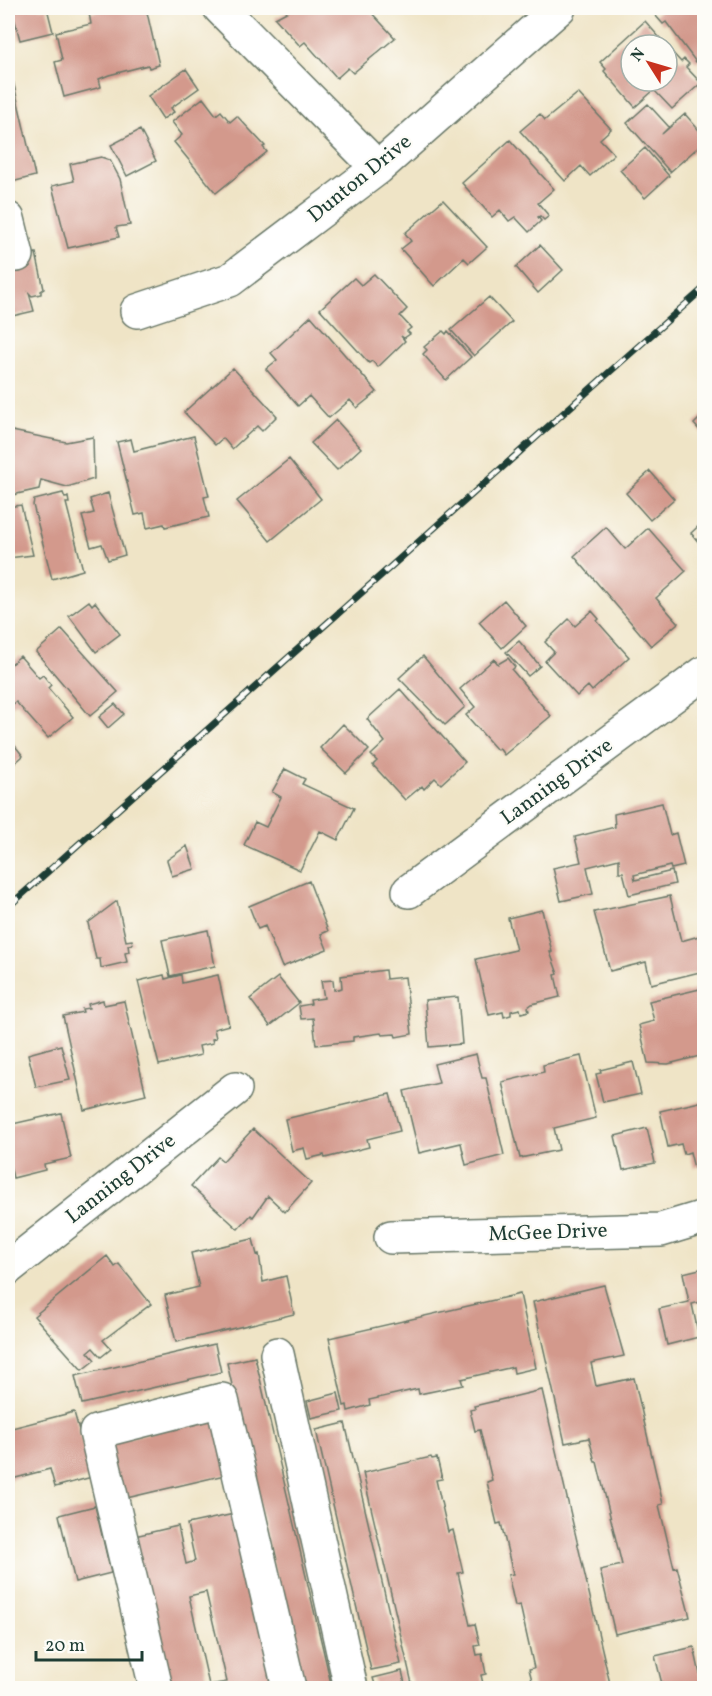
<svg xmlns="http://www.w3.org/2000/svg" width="712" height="1696" font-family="Vollkorn,serif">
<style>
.building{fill:#d3998c;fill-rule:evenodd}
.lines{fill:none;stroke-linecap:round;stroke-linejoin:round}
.minor-casing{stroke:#687767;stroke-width:36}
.minor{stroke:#fff;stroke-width:33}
.rail-casing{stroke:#1f3d34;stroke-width:7}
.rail{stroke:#fdfcf7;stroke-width:4.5;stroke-dasharray:14;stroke-linecap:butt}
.labels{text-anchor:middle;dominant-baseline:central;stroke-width:4.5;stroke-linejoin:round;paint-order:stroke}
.street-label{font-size:21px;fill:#1f3d34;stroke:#fdfcf7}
</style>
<rect width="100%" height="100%" fill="#fdfcf7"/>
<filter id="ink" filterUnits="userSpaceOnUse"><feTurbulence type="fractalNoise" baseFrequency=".0167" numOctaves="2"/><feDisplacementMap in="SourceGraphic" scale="12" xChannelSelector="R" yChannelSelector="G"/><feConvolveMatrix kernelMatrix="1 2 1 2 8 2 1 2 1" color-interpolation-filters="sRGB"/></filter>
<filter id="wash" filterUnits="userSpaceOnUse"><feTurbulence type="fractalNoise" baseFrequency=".008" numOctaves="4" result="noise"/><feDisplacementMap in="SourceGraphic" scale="24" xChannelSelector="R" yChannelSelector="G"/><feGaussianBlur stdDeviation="1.35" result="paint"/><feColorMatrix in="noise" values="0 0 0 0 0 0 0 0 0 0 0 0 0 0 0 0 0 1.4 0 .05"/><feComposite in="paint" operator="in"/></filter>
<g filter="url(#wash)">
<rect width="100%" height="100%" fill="#efe4c6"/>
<g id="blocks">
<path class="building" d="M13,8H47L53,32L20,40L15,21L8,23V10Z
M110,8H146L159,65L149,68L148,65L109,75L99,79L101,87L64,97L55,62L62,60L56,32L91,24L89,13Z
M294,8H367L395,38L353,73L348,68L337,78L305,42L300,46L275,18Z
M663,8H704V57L696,62L666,22L663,24L655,15Z
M645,21L666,45H631V81H667V47L681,62L684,59L689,64L686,67L701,83L672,109L654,90L635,107L604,71L606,69L600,62Z
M8,59L35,176L8,183Z
M186,69L199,88L171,108L174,112L163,119L148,96Z
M578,93L611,129L600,139L614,154L590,176L581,166L565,181L520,131L540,114L545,120Z
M203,98L216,115L221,111L230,122L237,116L265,146L263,147L267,152L216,193L174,142L182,135L172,122Z
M648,104L669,127L662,134L685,114L704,136V142L670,172L627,123Z
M140,130L156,161L127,176L111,145Z
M510,140L554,189L538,203L549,216L544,220L540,216L538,217L541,221L529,232L515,217L509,221L500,210L492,217L462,183Z
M645,148L669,176L645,198L620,170Z
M101,157L110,160L120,179L130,225L116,227L119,237L68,248L52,186L74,181L70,164Z
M443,200L487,247L469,263L464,258L434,286L401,249L411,241L405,233Z
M540,245L563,270L538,293L516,267Z
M36,253L44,289L41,291V294L32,296L29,293L34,311L8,317V260Z
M374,274L407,309L400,316L411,328L407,331L410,334L404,338L401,336L405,341L378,367L372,361L369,363L320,309L354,278L361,285Z
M489,297L512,322L474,356L451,330Z
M311,316L377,392L357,408L350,400L329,418L309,396L298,406L266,369L277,360L271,353Z
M443,331L446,334L448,331L471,357L446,380L423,354L427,350L424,347Z
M233,368L277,416L262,431L257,426L232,449L223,438L215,445L184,412Z
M704,414V435L694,424Z
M336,420L361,448L337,470L311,443Z
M12,431L66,442L93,437L94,479L67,487L41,480L39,489L8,496V455Z
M194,436L209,496L204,497L209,517L165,527L164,524L147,528L144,513L135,515L117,442L131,439L134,451Z
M289,459L321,499L270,541L237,501Z
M650,471L674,499L650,520L626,493Z
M63,493L65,498L68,497L69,503H66L83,570L52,579L33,505L34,500Z
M108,493L125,555L108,560L102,544L91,547L82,516L94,513L90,499Z
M21,505L33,555L8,558V507Z
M704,521V549L691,533Z
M606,527L625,549L648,528L686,571L656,598L678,623L651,646L574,556Z
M504,600L526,626L502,648L479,622Z
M89,601L92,605L95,602L120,634L96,652L69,616Z
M592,611L599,619L597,621L629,657L592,691L588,686L577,696L545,661L554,652L545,642L569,619L575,626Z
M62,629L118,692L90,716L36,652Z
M519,641L540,666L528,676L506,652Z
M20,656L39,678L43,675L51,685L48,688L73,717L48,738L16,702L12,705L8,700V667Z
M423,656L465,707L445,725L399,678Z
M508,658L515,667L512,670L551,716L504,755L499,748L497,750L466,715L475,707L460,689L494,659L498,664Z
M400,689L465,762L441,784L435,778L424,789L422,786L405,800L373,765L377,761L371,755L385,742L367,719Z
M115,704L124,714L108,728L99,717Z
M343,724L369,750L346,773L320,748Z
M8,737L23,756L13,765L8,758Z
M285,769L305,779L302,784L354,808L338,840L320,831L300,870L244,845L255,822L266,827L281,797L272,792Z
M662,803L670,835L676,833L684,866L671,869L670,866L634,875L635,880L672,871L675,884L629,895L623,872H619V859L587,867L593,894L561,901L553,868L581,862L575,837L615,827L614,814Z
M187,846L195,869L172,876L167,860Z
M309,881L328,931L321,934L327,949L282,967L265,926L258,929L249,906Z
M670,896L681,941L699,936L704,971L651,984L646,962L610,971L594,912Z
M117,901L126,941L132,940L133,944L128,945L129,952L125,953L127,962L101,968L100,959H96L88,923Z
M542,910L552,952H550L558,974L555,975L560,997L532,1004L528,1007L529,1011L521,1013L520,1009L511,1011V1015L504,1017L503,1012L489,1015L476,959L516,950L508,918Z
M208,930L215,966L170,976L162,940Z
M385,970L386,979L405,977L412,1034L396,1037L395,1034L382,1035L381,1033L353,1037V1041L316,1045L313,1018L301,1019L299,1006L311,1004L310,1000L324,998L321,981L333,980L334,990L342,988L341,976Z
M164,975L165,979L181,975L182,983L218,975L229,1025L214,1029L216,1038L212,1039L213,1043L199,1046L201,1055L159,1065L138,981Z
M278,977L299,1003L270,1026L250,999Z
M704,988V1055L668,1064L648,1063L639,1025L654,1021L649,1001Z
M458,997L462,1044L429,1047L425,1000Z
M103,1000L104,1005L124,1001L146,1095L84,1110L63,1016L83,1012L82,1009L89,1008L88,1004Z
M61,1045L70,1080L36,1087L28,1054Z
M476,1054L482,1078H486L504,1155L466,1165L461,1143L419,1153L404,1091L439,1083L434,1064Z
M581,1056L596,1118L554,1128L559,1150L520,1158L502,1082L544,1072L543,1065Z
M633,1062L641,1094L603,1102L596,1074L601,1073L600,1070Z
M390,1094L400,1131L367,1139L369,1147L325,1158L324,1155L307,1159L304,1148L292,1151L285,1119Z
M704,1101V1165L694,1168L690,1152L684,1154L681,1144L668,1147L660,1111Z
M61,1113L71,1158L44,1164L45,1170L13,1178L8,1157V1125Z
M647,1128L655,1163L623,1170L615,1136Z
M253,1129L311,1183L285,1212L268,1196L253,1217L251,1215L238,1229L191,1186L218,1157L223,1161Z
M253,1239L257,1255L259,1254L263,1282L286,1276L294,1314L176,1342L165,1295L199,1287L191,1253Z
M107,1256L115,1267L119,1264L151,1304L103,1340L111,1349L101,1357L93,1348L88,1352L95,1360L82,1370L34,1316Z
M704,1268V1301L692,1304L699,1337L667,1345L659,1309L689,1302L683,1273Z
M604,1285L624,1356L591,1363L596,1386L634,1378L663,1504L659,1505L674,1568L677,1567L690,1617L615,1634L600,1570L622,1565L597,1462H595L589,1438L565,1443L533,1302Z
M520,1294L536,1368L514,1373L513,1367L461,1379L463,1385L419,1394L418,1389L369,1400L370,1405L348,1411L347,1405L344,1406L329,1338Z
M215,1344L221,1372L82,1404L75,1376Z
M255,1357L332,1688H301L227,1363Z
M542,1390L611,1688H534L529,1669L534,1668L520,1605L515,1606L508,1575L513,1574L501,1523L497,1524L487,1482L492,1480L480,1430L475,1431L470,1410L475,1409L474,1406Z
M338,1393L342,1411L311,1418L307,1401Z
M74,1412L92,1477L55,1487L50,1469L8,1480V1429Z
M216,1417L229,1474L118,1500L105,1443Z
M345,1423L401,1664L371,1670L316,1430Z
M431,1457L432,1459L437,1458L442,1479L436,1480L448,1532L453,1530L463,1572L458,1573L470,1625L475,1624L480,1645L475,1646L477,1655L482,1654L486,1674L481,1675L484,1688H413L363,1473Z
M95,1506L111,1573L75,1582L59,1515Z
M239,1513L279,1688H160L126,1538L178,1526L186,1564L195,1561L187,1524ZM206,1592L227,1682L209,1685L189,1596Z
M694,1647L703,1688H663L655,1656Z
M402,1671L406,1688H376L373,1678Z"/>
</g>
</g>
<g filter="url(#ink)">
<use href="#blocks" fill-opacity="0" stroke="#687767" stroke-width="1.5"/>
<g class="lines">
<g class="minor-casing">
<path id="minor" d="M220,8L378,168
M8,219L17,255
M137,311L230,280L378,168L559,8
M409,891L704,673
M391,1237L661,1230L704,1217
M8,1268L235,1089
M277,1354L351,1688
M156,1688L96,1432L222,1400L289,1688"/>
</g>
<use href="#minor" class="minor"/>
<g class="rail-casing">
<path id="rail" d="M8,907L704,288"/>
</g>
<use href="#rail" class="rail"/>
</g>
</g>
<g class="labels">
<g class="street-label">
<text transform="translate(360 179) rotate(-39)">Dunton Drive</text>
<text transform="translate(557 782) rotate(-36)">Lanning Drive</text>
<text transform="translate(121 1179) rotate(-38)">Lanning Drive</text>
<text transform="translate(548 1233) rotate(-2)">McGee Drive</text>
</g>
</g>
<rect width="712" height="1696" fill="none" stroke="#fdfcf7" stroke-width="30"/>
<g transform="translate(649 63) rotate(307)"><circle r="28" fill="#fdfcf7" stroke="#a4b0a9" stroke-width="1.5"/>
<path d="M0-4.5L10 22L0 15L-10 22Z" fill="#c8321e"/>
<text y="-9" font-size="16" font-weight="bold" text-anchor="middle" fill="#1f3d34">N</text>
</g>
<path d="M36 1651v9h106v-9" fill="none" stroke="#1f3d34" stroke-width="3"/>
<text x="45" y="1651" font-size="18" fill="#1f3d34" stroke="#fdfcf7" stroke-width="4.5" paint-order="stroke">20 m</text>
</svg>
